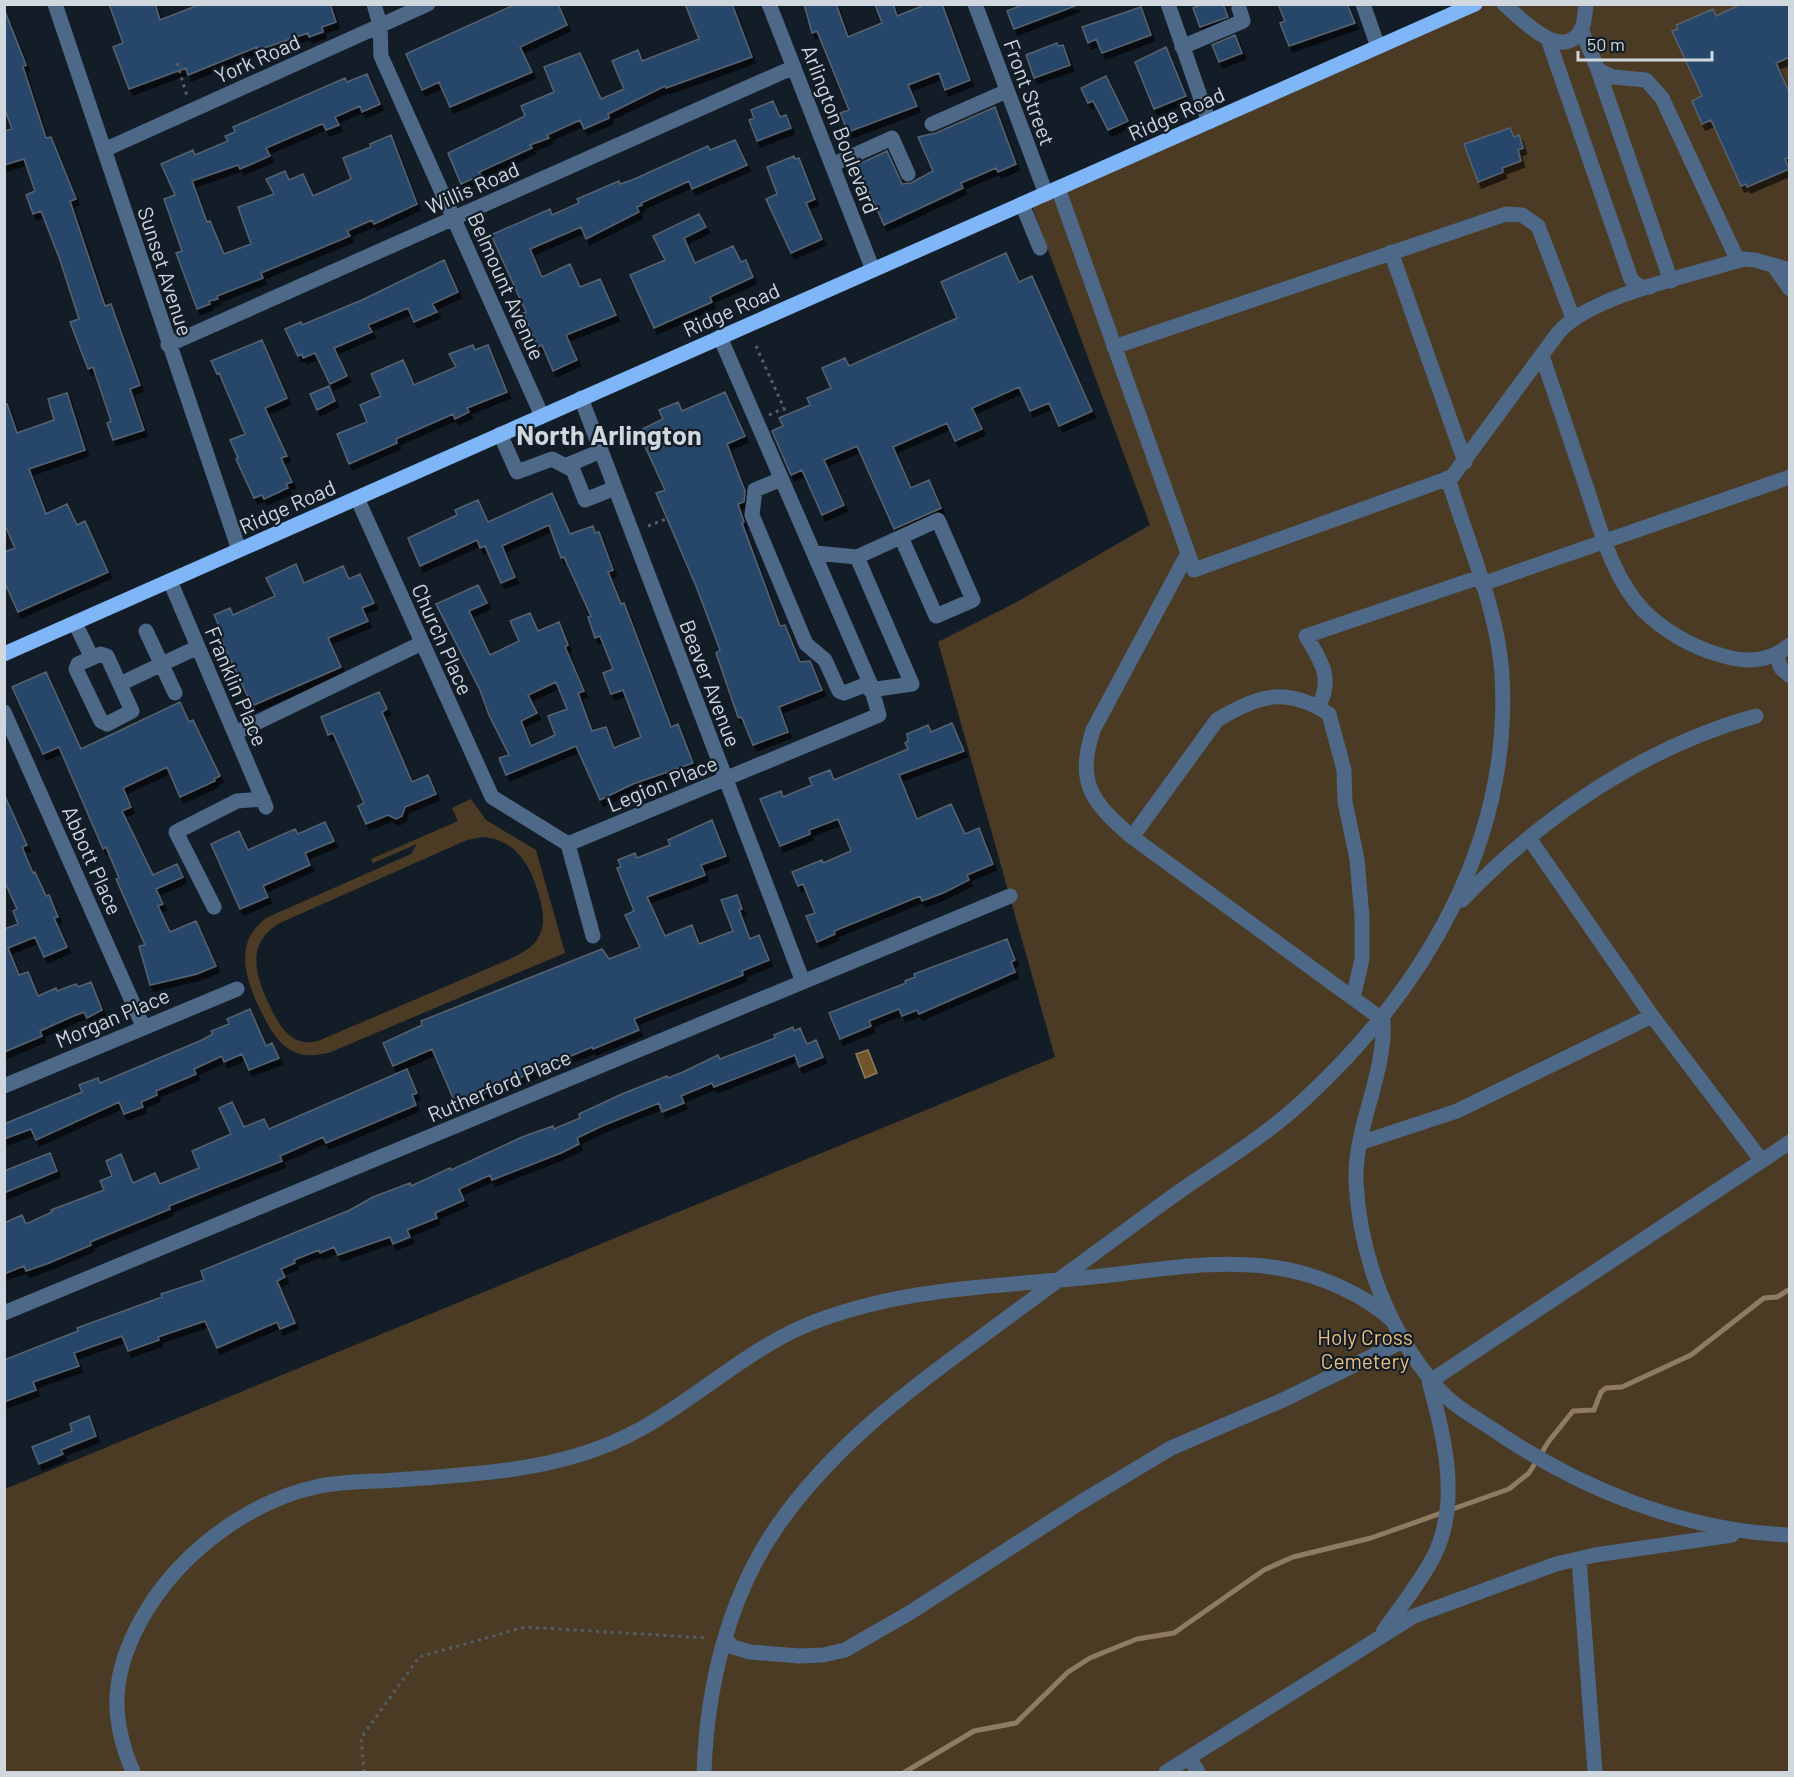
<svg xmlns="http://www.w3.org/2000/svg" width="1794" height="1777" font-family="Barlow,sans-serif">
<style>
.green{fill:#4c3b24;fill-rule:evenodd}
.water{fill:#72542a;stroke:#8e7b60;stroke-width:1.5}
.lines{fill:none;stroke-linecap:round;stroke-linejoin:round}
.stream{stroke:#8e7b60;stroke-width:5}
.building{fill:#28476a;stroke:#56626f;stroke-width:1.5;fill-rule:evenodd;filter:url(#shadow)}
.path{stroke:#555e68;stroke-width:3;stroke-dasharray:3 4.5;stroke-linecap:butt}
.minor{stroke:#4e6887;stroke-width:15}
.major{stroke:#7eb6f7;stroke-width:15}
.labels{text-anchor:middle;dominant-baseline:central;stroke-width:4.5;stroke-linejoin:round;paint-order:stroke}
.street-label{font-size:21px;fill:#d0d7df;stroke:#131d28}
.park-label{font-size:21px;fill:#efbf7c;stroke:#131d28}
.district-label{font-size:27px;font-weight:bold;fill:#d0d7df;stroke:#131d28}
</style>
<defs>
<filter id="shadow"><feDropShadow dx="3.5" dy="6" stdDeviation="0" flood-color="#0009"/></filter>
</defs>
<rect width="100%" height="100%" fill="#131d28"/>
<path class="green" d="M1475,5H1789V1772H5V1489L1055,1057L938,642L1015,603L1150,525L1030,201Z
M471,799L486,820L536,850L565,953L331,1052C289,1064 275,1040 259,1007C244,975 234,940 268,917L411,854L417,844L373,863L371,859L458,821L452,808ZM483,837C517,840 531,866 539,896C543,909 546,924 539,936C534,948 521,953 510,959L318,1041C288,1049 276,1019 266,998C253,968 249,939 282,922L467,840Z"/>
<path class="water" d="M868,1050L877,1073L865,1078L856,1054Z"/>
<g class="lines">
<path class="stream" d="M905,1772L974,1731L1016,1723L1068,1672L1090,1658L1137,1639L1174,1633L1264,1570L1293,1557L1371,1538L1509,1489L1529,1473L1549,1441L1573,1411L1594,1410L1601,1392L1606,1388L1622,1387L1691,1355L1764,1298L1777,1297L1790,1289"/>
</g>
<path class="building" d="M109,4H155L160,20L201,4H330L336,22L322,27L323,32L309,37L308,33L258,50L257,47L188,75L186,68L129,89L113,47L123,43Z
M516,4H558L567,25L520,47L532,72L450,107L439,82L422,90L406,54Z
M685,4H732L752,57L666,88L665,86L608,114L609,118L584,129L580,120L547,135L549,138L530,145L532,148L479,172L481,175L461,184L448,153L525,116L521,106L554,92L544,67L580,53L601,99L624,89L612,61L638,50L642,61L699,39Z
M804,4H836L848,37L882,23L875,4H893L897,16L927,4H942L970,80L945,90L939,73L908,85L917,106L848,132L840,113L849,110L817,31L812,33Z
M1025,4H1075V6L1014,29L1007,11Z
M1203,4H1223L1228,17L1200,27L1193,8Z
M1278,4H1347L1355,23L1289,46L1280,23L1285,21Z
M1741,4H1790V57L1776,63L1790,94V157L1785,159L1789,169L1747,187L1746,184L1741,186L1711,120L1702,124L1692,101L1702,96L1672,31L1678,29L1676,25L1713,9L1716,16Z
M1141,7L1151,35L1102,53L1096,39L1088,43L1082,27Z
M4,9L26,65L23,67L46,138L51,137L76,199L70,201L105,306L111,304L140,385L130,389L144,430L113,440L107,423L111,421L93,367L88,369L70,322L79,319L60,260L41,211L33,214L26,195L35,191L24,159L4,165V131L12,129L4,107Z
M1235,35L1242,53L1219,62L1212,45Z
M1057,43L1058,46L1063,45L1070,65L1034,78L1026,55Z
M1166,47L1186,96L1154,109L1135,62Z
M367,74L380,104L362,112L360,106L335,117L339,125L326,130L323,124L317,126L266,148L270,156L240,169L238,165L192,181L207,222L210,221L224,254L251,244L238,207L274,194L266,179L285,171L289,180L303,174L313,196L351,179L343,158L371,147L370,144L391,135L417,204L374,224L372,220L347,231L350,236L261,273L263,278L217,296L218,299L209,301L210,304L197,309L176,253L182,251L164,199L175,195L161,164L193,150L195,155L228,141L225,136L235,132L233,127L345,78L347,82Z
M1106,76L1128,121L1108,130L1093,101L1088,103L1081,88Z
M773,101L780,117L786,115L791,128L757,141L749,120L754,118L751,110Z
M995,107L1016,164L998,172L996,168L961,183L963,188L884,225L857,165L887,151L902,184L911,183L933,171L918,137L936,133Z
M1510,128L1514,137L1519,135L1523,148L1518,150L1521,161L1502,168L1503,172L1478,182L1464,144Z
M735,140L747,165L692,189L689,181L641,203L642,205L637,207L639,212L586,239L581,227L530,249L542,277L570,264L580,287L600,279L616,315L566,335L577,360L553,371L542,345L538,347L523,313L526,312L491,235L550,209L552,215L579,203L577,199L619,181L620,184L632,180L708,146L710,150Z
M794,156L795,159L799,158L815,199L806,203L822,239L791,253L766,199L777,194L767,167Z
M699,214L706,227L684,238L695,263L733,246L741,262L746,260L753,277L710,297L712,302L654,328L630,275L665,260L653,236Z
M1006,253L1019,282L1032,276L1092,411L1059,426L1049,403L1030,411L1019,387L972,408L982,429L955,441L947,423L893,447L911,488L929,480L941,508L894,529L857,446L824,460L844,505L822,515L802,470L791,475L772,431L783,426L779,418L810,405L807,398L831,388L822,368L845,358L849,366L957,318L941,282Z
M444,260L458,292L432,304L437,312L414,322L408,308L368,325L372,332L334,348L347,376L330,384L315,353L303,358L302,354L298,356L285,329L301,322L302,325L362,300Z
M262,340L287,398L265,408L287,456L281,458L292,482L286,484L288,488L264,499L262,495L254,498L236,459L238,458L230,440L245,434L219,373L217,374L211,361Z
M473,345L475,350L488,345L507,392L467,408L469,412L455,419L453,414L396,439L397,443L349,464L337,434L367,422L360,405L381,396L371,374L403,360L414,385L456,367L449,354Z
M329,386L335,401L317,410L310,394Z
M725,392L745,436L727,444L745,491L744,502L738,504L744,522L742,523L780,626L785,625L800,662L810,661L822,690L779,707L788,732L753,745L742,718L738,717L716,653L720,650L696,586L656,493L665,490L638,431L663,419L659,410L678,402L682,411Z
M67,393L85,450L29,469L46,514L67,504L77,525L85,521L108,572L18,612L4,581V552L15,548L4,523V404H7L17,433L54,420L48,399Z
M552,493L570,534L593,526L595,533L599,532L613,570L608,572L621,604L624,603L671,727L678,724L693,763L633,784L600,800L576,746L506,775L499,758L509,755L489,715L480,690L436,604L478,585L487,603L469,611L490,655L519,641L510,621L530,613L538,631L559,622L568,645L565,647L584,691L578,693L592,731L606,727L614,748L641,737L623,690L611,694L603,673L613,669L600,636L595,638L588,617L591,616L564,557L561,558L549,525L502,546L515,577L501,583L485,546L480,548L477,540L420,566L408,538L457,515L455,510L478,500L488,522ZM556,682L567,709L548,716L555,735L531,746L521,721L537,713L528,695Z
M296,564L304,583L343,566L349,579L360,574L374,603L362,608L368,621L328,638L341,667L254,705L250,696L248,697L220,637L223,635L214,615L230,608L233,615L275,596L266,578Z
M46,672L81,749L180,702L189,722L193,720L220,776L214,779L215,781L180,797L167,767L123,788L131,807L122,811L153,875L177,864L183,877L156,889L163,904L158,906L170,932L196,921L216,966L197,974L150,985L139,946L145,945L116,879L119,878L106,847L103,849L59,747L43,754L12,687Z
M379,692L387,709L382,712L412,782L428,775L436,794L405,807L402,816L396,819L388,815L366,824L358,806L364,803L333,733L328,735L321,717Z
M952,723L964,751L899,775L917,819L951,804L965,834L979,828L993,864L967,875L969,880L943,893L922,901L920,896L834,931L835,934L817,942L806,916L815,913L803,884L798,886L792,872L822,860L823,863L851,851L838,819L809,830L810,834L780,846L760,799L781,791L783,797L812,785L809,778L830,770L834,780L908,749L905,743L908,741L907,734L928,725L931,732Z
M4,794L27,845L22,847L33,873L35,872L46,896L49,895L58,917L54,918L67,947L44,957L35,937L8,948L19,975L28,972L38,996L56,988L57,991L76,984L78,987L91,982L102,1010L87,1018L84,1012L71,1017L40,1031L42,1036L4,1052V929L18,924L13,911L17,909L4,880Z
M712,820L726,856L701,865L705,875L647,897L665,936L692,925L699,944L733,931L721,900L737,895L742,909L739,910L750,939L759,935L769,960L742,971L743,975L634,1019L639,1030L593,1049L592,1047L456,1105L432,1049L393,1066L383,1043L422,1025L421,1021L602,949L609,959L640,947L625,915L634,911L617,868L621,867L618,860L635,853L637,858L670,845L668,840Z
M325,822L334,841L305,853L310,865L263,886L268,897L240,909L211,844L239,831L248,850L295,829L298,834Z
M1007,939L1015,960L1011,962L1015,972L919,1014L917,1010L902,1016L899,1009L869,1021L871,1026L840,1039L829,1013L906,983L905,981L915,977L914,974Z
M250,1009L266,1046L272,1043L279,1058L249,1070L242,1054L224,1062L222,1056L194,1069L196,1074L156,1091L157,1095L141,1102L143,1107L124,1114L119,1102L36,1140L31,1129L4,1139V1124L82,1092L79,1085L98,1078L100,1083L202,1040L213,1034L211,1031L229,1024L227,1019Z
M793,1027L794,1031L800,1028L807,1044L816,1040L823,1057L799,1067L795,1055L714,1087L712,1083L681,1096L684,1103L662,1112L659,1103L602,1126L577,1138L579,1144L561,1153L492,1180L490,1175L459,1189L464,1200L435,1213L437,1218L407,1230L410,1237L393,1244L390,1237L338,1255L334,1247L320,1253L319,1250L294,1260L295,1263L281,1269L285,1277L277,1281L295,1323L280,1329L277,1322L217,1348L205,1321L158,1337L159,1340L128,1351L122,1336L74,1353L79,1366L33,1382L36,1390L4,1402V1360L78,1331L77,1328L162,1297L161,1294L204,1280L201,1271L350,1210L373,1197L410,1183L411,1186L450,1168L451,1170L522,1137L553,1126L554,1129L580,1118L579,1114L622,1094L667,1076L668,1078L683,1072L718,1055L720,1059L775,1038L774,1035Z
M407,1069L417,1093L412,1095L416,1105L326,1143L323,1137L280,1156L282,1161L169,1206L170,1209L90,1242L91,1245L49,1263L26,1271L24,1266L4,1274V1223L22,1215L26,1224L52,1212L51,1210L104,1190L100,1181L112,1176L106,1161L121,1154L133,1183L155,1173L160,1184L199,1168L192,1151L231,1134L219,1108L232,1102L244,1127L264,1119L269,1129Z
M50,1153L57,1171L4,1193V1171Z
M89,1416L96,1436L61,1450L63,1454L39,1464L32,1447L72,1431L70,1424Z"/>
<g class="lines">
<path class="path" d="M177,63L187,96
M756,346L787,415
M769,415L784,408
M648,526L666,519
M364,1772L361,1738L419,1657L525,1627L708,1638"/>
<path class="minor" d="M55,4L239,550
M374,4L380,25L381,56L542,416
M769,4L873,270
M975,4L1046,194
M1168,4L1209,122
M1363,4L1378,47
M1504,4C1521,19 1564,65 1582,28C1585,21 1585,12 1586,4
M1581,29L1598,70L1613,77L1646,80L1662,98L1738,261
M1548,39L1631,279L1640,287H1650
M1182,47L1243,21L1239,8
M1598,70L1671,281
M932,124L1007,91
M104,150L428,4
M832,165L892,138L908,174
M1058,188L1194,570L1452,477L1558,333C1591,295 1693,275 1743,259L1755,260L1790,270
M1022,204L1040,248
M1391,252L1465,462
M1773,265L1790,289
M168,345L794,67
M1114,347L1506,214L1522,215L1538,226L1573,318
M1542,356C1557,399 1571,442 1586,486C1600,528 1612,577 1643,610C1663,630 1690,646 1717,654C1744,663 1767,663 1790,645
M581,398L803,982
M500,434L517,472L552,459L573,470L585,500L615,488
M565,466L601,451
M781,479L755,490L752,515L806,644L825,660L839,691L844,693L870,683
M357,498L492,797L568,844L593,936
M815,553L857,557L938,520L973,600L936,616L901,537
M1188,553L1093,730C1076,784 1092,802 1132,837L1383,1020C1386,1074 1355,1125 1356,1180C1359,1254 1388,1331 1437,1387C1451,1404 1472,1416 1491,1428C1578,1488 1683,1531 1790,1535
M857,557L912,684L870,690
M170,581L266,807
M1482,584L1790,477
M75,623L92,658
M146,631L175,693
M101,654L107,656L132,711L107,724L101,721L76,669L78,664Z
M1776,655L1781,668L1790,676
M120,684L198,647
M1318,707C1334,679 1321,661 1306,636L1480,577
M4,712L143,1026
M235,733L422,643
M1132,837L1217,720C1258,695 1286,686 1329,714L1344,770L1345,802L1357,859L1362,917V959L1353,998
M568,844L879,715L870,683L720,337
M1462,900C1541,817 1644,747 1756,716
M214,907L176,832L237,801L263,799
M1652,1016L1762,1161
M4,1086L237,989
M1360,1143L1457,1111L1652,1016L1529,838
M4,1313L1010,896
M1432,1380L1790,1142
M1579,1559L1595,1772
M1383,1632C1400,1607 1420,1583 1434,1556C1461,1501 1444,1437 1429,1381
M725,1639L733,1647L750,1652L800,1656L823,1655L845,1650L911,1612L1078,1504L1171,1448L1283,1400L1405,1340
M1190,1759L1198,1772
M133,1772C109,1716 112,1673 141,1620C177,1555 247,1501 320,1486C345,1481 371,1482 396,1480C463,1475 536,1472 599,1448C674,1421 730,1359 802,1327C899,1286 999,1287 1102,1276C1164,1269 1222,1258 1284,1269C1322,1276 1365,1295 1393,1321
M704,1772C707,1686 728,1597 778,1525C834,1445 911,1388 988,1332C1052,1285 1116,1237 1180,1191C1222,1162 1268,1134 1305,1099C1424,989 1512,842 1502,675C1498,609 1467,542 1448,478
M1166,1772L1414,1616L1556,1564L1595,1555L1732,1535"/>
<path class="major" d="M4,654L1475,4"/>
</g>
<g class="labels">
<g class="street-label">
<text transform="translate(257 58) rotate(-24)">York Road</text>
<text transform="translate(1030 92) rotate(70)">Front Street</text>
<text transform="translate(1176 113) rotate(-24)">Ridge Road</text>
<text transform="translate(841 129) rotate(69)">Arlington Boulevard</text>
<text transform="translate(472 187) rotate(-24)">Willis Road</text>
<text transform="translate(166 271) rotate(72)">Sunset Avenue</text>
<text transform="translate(507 286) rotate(66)">Belmount Avenue</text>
<text transform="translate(731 309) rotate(-24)">Ridge Road</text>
<text transform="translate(287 506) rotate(-24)">Ridge Road</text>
<text transform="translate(443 639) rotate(66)">Church Place</text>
<text transform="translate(711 683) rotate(69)">Beaver Avenue</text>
<text transform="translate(237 686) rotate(67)">Franklin Place</text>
<text transform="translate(662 783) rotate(-22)">Legion Place</text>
<text transform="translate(93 860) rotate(66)">Abbott Place</text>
<text transform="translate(112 1017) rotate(-23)">Morgan Place</text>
<text transform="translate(499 1085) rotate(-23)">Rutherford Place</text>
</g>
<g class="park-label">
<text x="1365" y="1336">Holy Cross<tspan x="1365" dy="24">Cemetery</tspan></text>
</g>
<g class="district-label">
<text x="609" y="434">North Arlington</text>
</g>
</g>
<rect width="1794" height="1777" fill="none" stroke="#d0d7df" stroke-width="12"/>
<path d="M1578 51v9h134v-9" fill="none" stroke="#d0d7df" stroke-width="3"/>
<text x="1587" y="51" font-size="18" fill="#d0d7df" stroke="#131d28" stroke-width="4.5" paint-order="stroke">50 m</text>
</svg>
